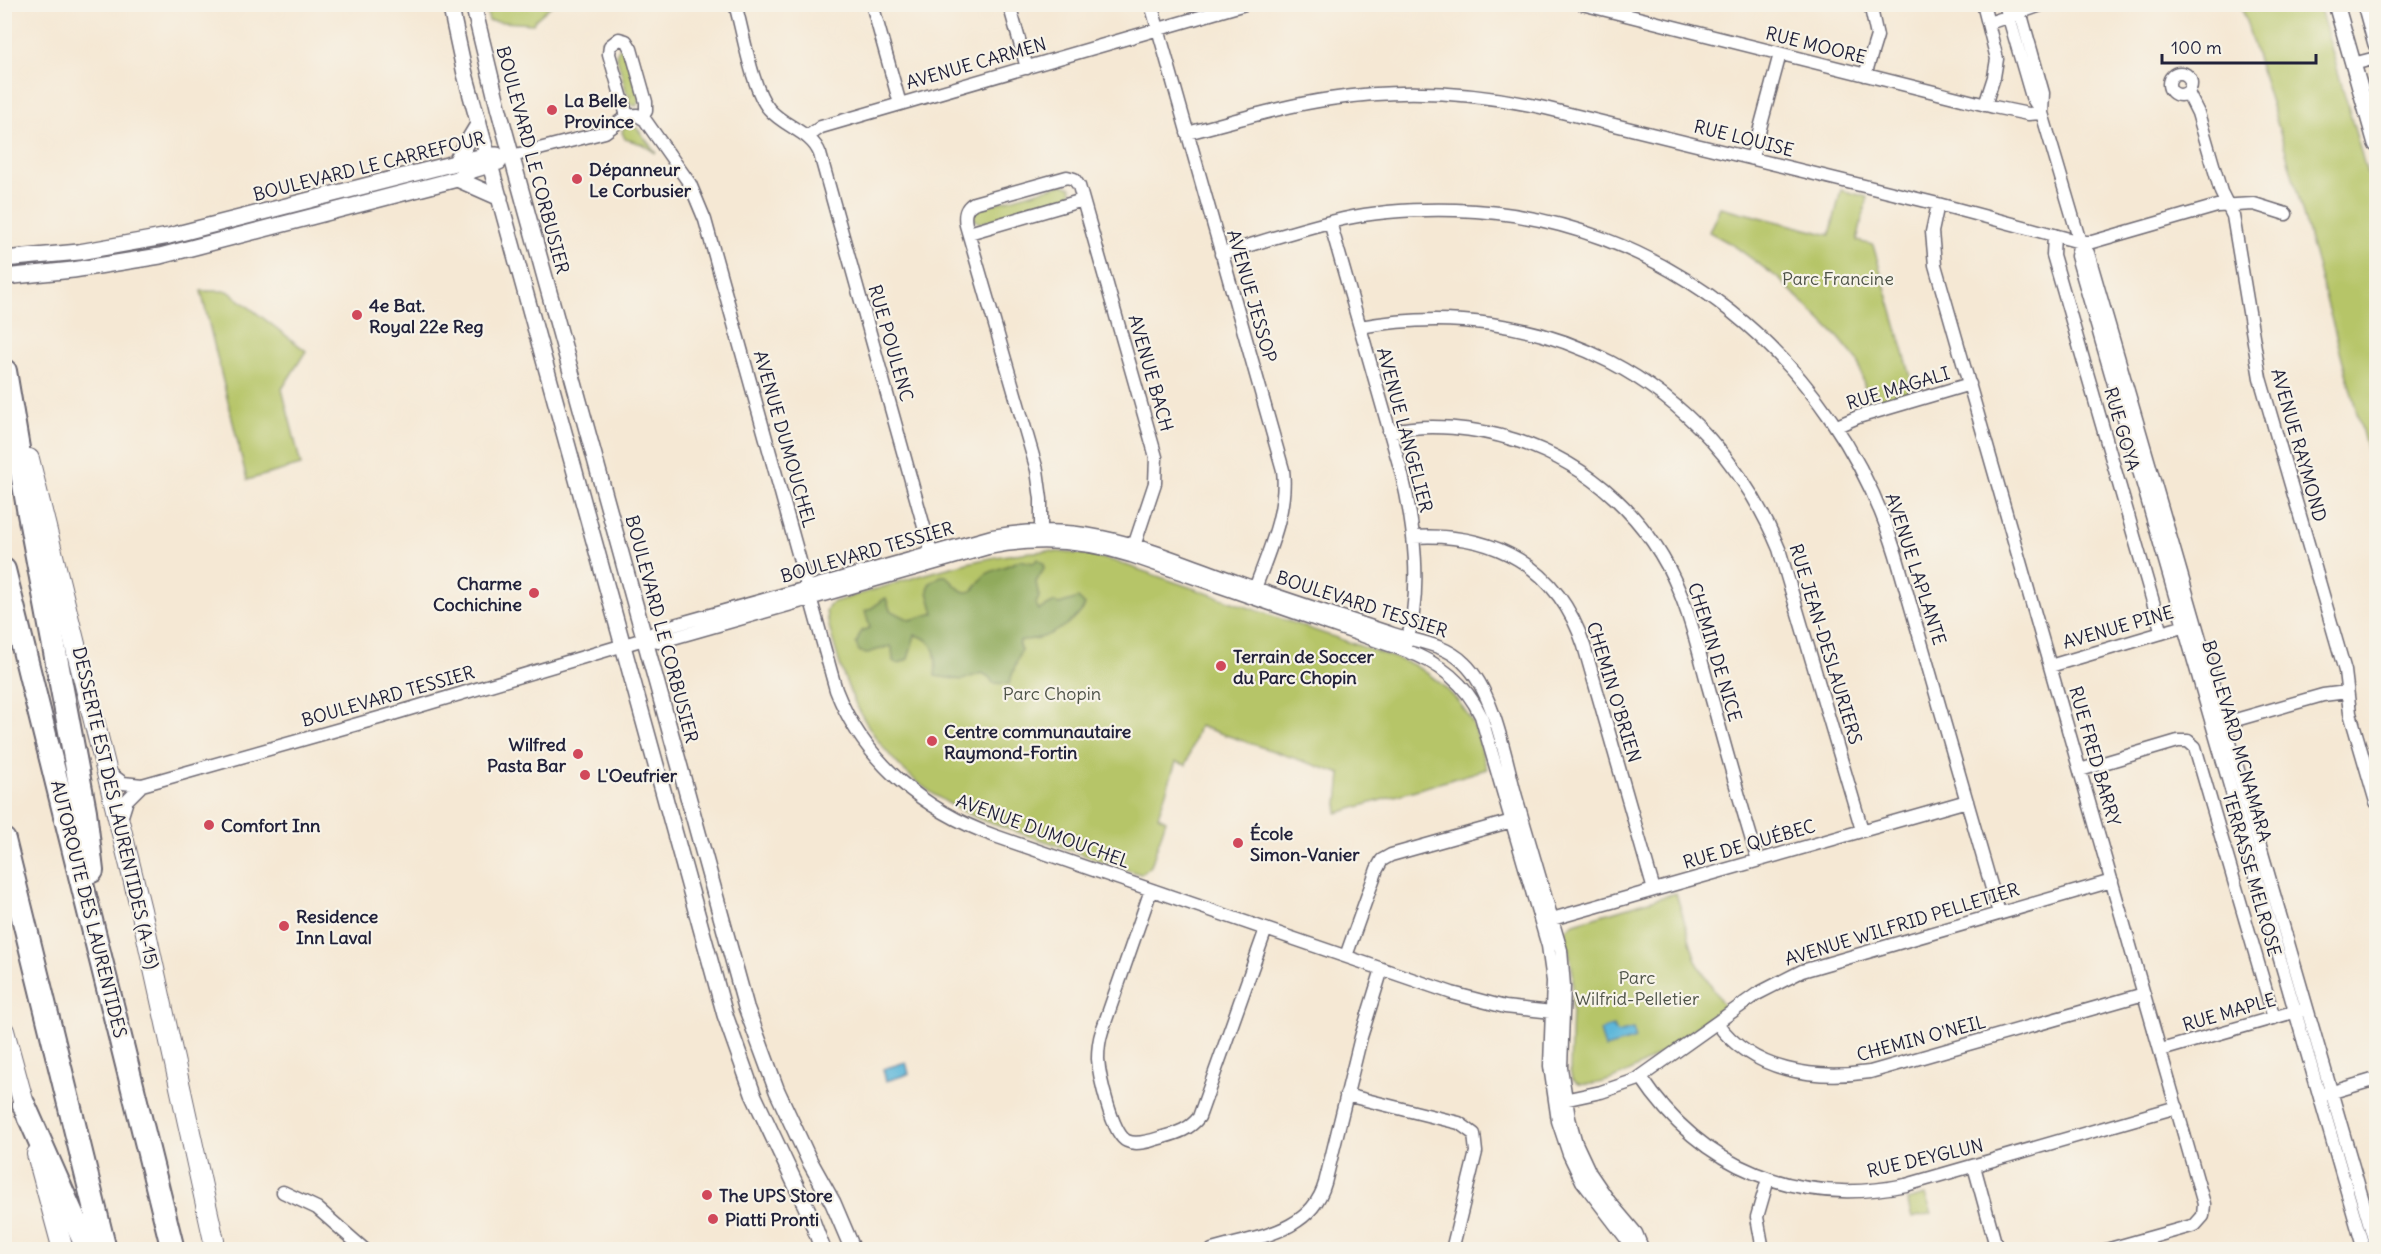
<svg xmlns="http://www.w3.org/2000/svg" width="2381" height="1254" font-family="Delius,sans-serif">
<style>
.green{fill:#b6c567;stroke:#6c7451;stroke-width:1.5}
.forest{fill:#90aa5c;stroke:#59664c;stroke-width:1.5}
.water{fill:#5db7da;stroke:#406c8a;stroke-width:1.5}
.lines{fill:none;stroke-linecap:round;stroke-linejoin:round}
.minor-casing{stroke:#6c6771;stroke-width:15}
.tertiary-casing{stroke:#6c6771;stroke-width:18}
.primary-casing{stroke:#6c6771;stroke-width:22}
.motorway-casing{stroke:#6c6771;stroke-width:26}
.minor{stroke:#fff;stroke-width:12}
.tertiary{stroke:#fff;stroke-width:15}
.primary{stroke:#fff;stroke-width:20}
.motorway{stroke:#fff;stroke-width:22}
.poi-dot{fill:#d1495b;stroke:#f7f3e8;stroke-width:2}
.labels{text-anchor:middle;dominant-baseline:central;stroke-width:4.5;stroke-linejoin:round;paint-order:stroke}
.street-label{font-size:18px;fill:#22223b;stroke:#f7f3e8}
.poi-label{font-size:18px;font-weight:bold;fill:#22223b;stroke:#f7f3e8;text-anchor:start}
.park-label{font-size:18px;fill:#4e5348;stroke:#f7f3e8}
</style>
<rect width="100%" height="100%" fill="#f7f3e8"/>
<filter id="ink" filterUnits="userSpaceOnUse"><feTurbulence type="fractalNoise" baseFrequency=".0167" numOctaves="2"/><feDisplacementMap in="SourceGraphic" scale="12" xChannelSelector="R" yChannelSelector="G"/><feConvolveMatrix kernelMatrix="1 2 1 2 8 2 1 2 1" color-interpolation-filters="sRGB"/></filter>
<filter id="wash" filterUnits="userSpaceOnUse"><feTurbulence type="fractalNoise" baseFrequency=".008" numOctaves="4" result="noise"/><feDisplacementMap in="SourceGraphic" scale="24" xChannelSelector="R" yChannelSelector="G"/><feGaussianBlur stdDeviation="1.35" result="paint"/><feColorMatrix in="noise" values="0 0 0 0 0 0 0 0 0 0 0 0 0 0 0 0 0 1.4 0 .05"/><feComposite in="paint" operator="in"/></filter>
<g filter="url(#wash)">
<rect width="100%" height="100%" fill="#f5e8d4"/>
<path class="green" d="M485,5V4L552,5L535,20L533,24L489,21Z
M2241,5H2319L2376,205V483L2286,152Z
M620,47L625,48L640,101L636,106L630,104L628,97L631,95L627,94L616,54Z
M632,126L637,128L656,153L642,144L625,139L622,132L624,127Z
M1063,184L1071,187L1072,191L1069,197L981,223L975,221L973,212L979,208Z
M1841,190L1867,197L1857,241L1873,245L1915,391L1869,404L1858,361L1839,338L1779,279L1733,245L1709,232L1720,207L1830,235Z
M201,291H228L306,351L282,389L301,465L247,480Z
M1048,551L1083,554L1114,561L1412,664C1436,677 1460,698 1473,724C1479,738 1482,755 1487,769L1337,813L1341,774L1199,726L1186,765L1176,762L1158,816L1166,820L1151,866L1141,874C1111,866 1081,853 1051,843C1025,834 998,827 973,816C901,784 856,726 836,651C832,638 828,624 826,611L829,605L834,602C903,582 976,554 1048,551Z
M1676,893L1696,961L1724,1006C1690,1030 1622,1091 1578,1084L1572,1079L1570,1071L1573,973L1565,930L1574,923Z
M1925,1195L1932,1213L1912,1218L1907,1200Z"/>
<path class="forest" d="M1038,559L1044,564V569L1036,582L1039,597L1036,604L1039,610L1055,602L1059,604L1078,598L1085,605C1081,618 1052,635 1039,638C1033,640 1027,639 1020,641L1019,646L1021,650L1009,684L993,683L989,677L982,673L962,680L935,676C937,657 937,640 915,635L908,659L898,664L893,661L892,648L890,646L865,654L859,651L856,644L861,631L870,628L865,611C873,609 878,602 886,598L890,610L910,620L934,613L928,592L929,584L941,576H946C953,581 962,598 973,590C978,586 980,579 985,575C991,570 1010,566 1020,560L1033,563Z"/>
<path class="water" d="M1613,1026L1617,1033L1633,1029L1636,1039L1605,1048L1600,1031Z
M906,1062L909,1074L886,1081L883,1069Z"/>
</g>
<g filter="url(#ink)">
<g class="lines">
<g class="minor-casing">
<path id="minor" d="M735,4C743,31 752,90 769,109C784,127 812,132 820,154L933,559
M872,4L900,104
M1009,4L1027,68
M1151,4L1283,470C1288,512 1267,555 1253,594
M1582,4L1994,107L2028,114L2042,113
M1983,4L1997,59L1994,77L1985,105
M2005,4L2032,97L2042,113L2080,242L2088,253L2376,1246
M2018,4L2043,93L2042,113
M1989,23L2044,4
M2353,64L2376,58
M2169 84a11 11 0 1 1 22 0a11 11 0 1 1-22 0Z
M1865,75L1877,36L1870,4
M2188,93L2198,113L2221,192L2233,216L2260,378L2345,671L2350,713L2376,802
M627,116L609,54L610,46L619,39L626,41L631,49L646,102V111L642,117
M1187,133C1234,121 1282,106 1330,99C1402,88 1474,92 1545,108L1938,204L2080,242H2092L2217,206L2254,204L2286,214
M807,137L821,127L1245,4
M512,156L605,132L627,116L637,115L645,120L690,184L705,220L836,690C864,762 925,811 995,836L1452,993L1505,1007L1562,1013
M1752,158L1780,54
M1938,204L1932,232L1935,265L2204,1204L2203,1216L2195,1225L2106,1250
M1330,222L1401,471C1414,523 1423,592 1406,644
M969,233L1083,200
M2054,235L2053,255L2162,633
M2080,242L2077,256L2364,1250
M1221,254C1261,242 1302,228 1343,219C1379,211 1418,209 1456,210C1662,215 1837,361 1896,555L1999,913
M1360,327C1538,294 1709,379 1779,549L1862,830
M1837,426L1858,417L1970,384
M1389,432C1428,422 1477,428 1515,440C1590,464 1651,520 1680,593C1693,624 1700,657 1709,689C1725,746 1740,803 1758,860
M1413,537C1493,532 1558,566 1584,646L1654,890
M1041,539V499L1037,470L966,225C964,215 965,208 974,203L1067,177L1074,179L1079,186L1156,457L1155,483L1132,552
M644,639L659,642L988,548C1037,538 1083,541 1131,556L1404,650C1439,662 1465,682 1481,716L1548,946L1553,981L1550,1066L1558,1121L1569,1154L1582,1181L1625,1237L1631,1250
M2050,666L2192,624
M2225,723L2323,695L2347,692
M2080,770L2178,741H2188L2195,747L2274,1018
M107,771L123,783L142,785L386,716L644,639L660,629L992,536C1087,518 1154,552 1241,583C1291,601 1343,617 1393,634C1418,642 1445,644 1464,663C1494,691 1505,758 1516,797C1531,848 1546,899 1561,950L1564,986L1561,1068L1569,1118L1576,1143L1590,1173L1609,1201L1636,1233L1643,1250
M121,819L127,800L142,785
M1151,890L1102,1031C1099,1040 1098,1050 1098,1059C1099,1075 1112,1135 1127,1141C1137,1146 1153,1140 1163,1137C1178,1133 1190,1129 1199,1117L1266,929
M1545,921L1967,801
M1346,956L1377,869L1382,860L1391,855L1512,821
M1717,1023C1752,1072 1815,1080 1870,1072L2144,994
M2161,1050L2304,1009
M1641,1077C1702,1169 1798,1207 1906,1185L2177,1107
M2326,1094L2376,1079
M1346,1095L1459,1123L1474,1134L1476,1152L1452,1250
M1559,1101L1601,1092L1636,1080L1757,994L1802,971L2112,881
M1974,1166L1997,1250
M283,1192L317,1208L365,1250
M1212,1250C1255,1237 1311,1233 1325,1183L1361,1037L1382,969
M1763,1250L1757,1217L1768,1179"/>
</g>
<g class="tertiary-casing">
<path id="tertiary" d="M450,4L465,74L725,1015L753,1094L809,1213L823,1250
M473,4L498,107L746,1007L777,1091L809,1160L833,1203L853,1250
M2336,4L2376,144
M2365,4L2376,44
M455,163L479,123
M457,179L500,198
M4,259L79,252L169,236L455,163L488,155H497
M4,277L73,270L160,256L457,179L473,170L499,162"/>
</g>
<g class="primary-casing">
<path id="primary" d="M29,459L141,910L216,1250
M4,1031L28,1119
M37,1154L63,1250"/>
</g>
<g class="motorway-casing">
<path id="motorway" d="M5,371L29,514L85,811L92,871
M4,570L173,1250
M4,840L105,1250
M24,1105L88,1250"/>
</g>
<use href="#minor" class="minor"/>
<use href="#tertiary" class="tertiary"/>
<use href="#primary" class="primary"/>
<use href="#motorway" class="motorway"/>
</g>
</g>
<g class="poi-dot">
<circle cx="552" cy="110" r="6"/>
<circle cx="577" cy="179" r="6"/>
<circle cx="357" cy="315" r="6"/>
<circle cx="534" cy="593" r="6"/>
<circle cx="1221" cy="666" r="6"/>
<circle cx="932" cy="741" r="6"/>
<circle cx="578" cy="754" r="6"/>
<circle cx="585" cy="775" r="6"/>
<circle cx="209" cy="825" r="6"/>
<circle cx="1238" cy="843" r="6"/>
<circle cx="284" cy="926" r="6"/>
<circle cx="707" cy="1195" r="6"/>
<circle cx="713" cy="1219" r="6"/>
</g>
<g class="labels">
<g class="street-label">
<text transform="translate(1816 45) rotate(14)">RUE MOORE</text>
<text transform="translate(976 63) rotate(-16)">AVENUE CARMEN</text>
<text transform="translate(1744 138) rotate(14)">RUE LOUISE</text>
<text transform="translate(533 160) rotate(75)">BOULEVARD LE CORBUSIER</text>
<text transform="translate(369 166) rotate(-14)">BOULEVARD LE CARREFOUR</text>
<text transform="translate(1252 296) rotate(74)">AVENUE JESSOP</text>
<text transform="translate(891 343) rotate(74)">RUE POULENC</text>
<text transform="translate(1151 373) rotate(74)">AVENUE BACH</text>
<text transform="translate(1898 388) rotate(-17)">RUE MAGALI</text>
<text transform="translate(2122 429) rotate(74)">RUE GOYA</text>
<text transform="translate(1405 430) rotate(75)">AVENUE LANGELIER</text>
<text transform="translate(785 439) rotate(74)">AVENUE DUMOUCHEL</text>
<text transform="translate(2299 445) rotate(74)">AVENUE RAYMOND</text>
<text transform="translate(867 552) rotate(-16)">BOULEVARD TESSIER</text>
<text transform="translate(1916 569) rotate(72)">AVENUE LAPLANTE</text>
<text transform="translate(1362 604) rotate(18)">BOULEVARD TESSIER</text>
<text transform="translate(2118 627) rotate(-16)">AVENUE PINE</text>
<text transform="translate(662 629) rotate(75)">BOULEVARD LE CORBUSIER</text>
<text transform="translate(1826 644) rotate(73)">RUE JEAN-DESLAURIERS</text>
<text transform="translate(1715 652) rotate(73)">CHEMIN DE NICE</text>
<text transform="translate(1614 692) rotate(73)">CHEMIN O'BRIEN</text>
<text transform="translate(388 696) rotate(-16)">BOULEVARD TESSIER</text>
<text transform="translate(2237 741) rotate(74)">BOULEVARD MCNAMARA</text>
<text transform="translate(2095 756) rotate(74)">RUE FRED BARRY</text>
<text transform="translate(116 808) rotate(77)">DESSERTE EST DES LAURENTIDES (A-15)</text>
<text transform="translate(1043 831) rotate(20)">AVENUE DUMOUCHEL</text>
<text transform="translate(1749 844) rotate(-16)">RUE DE QUÉBEC</text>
<text transform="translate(2252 874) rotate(74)">TERRASSE MELROSE</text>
<text transform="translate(89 909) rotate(76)">AUTOROUTE DES LAURENTIDES</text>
<text transform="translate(1902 924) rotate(-17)">AVENUE WILFRID PELLETIER</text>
<text transform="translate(2229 1012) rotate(-16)">RUE MAPLE</text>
<text transform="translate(1921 1038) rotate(-15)">CHEMIN O'NEIL</text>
<text transform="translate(1925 1158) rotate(-13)">RUE DEYGLUN</text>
</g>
<g class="poi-label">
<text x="564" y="100">La Belle<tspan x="564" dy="21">Province</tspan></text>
<text x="589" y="169">Dépanneur<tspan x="589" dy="21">Le Corbusier</tspan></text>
<text x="369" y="305">4e Bat.<tspan x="369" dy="21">Royal 22e Reg</tspan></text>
<text x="522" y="583" text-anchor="end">Charme<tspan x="522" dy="21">Cochichine</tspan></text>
<text x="1233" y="656">Terrain de Soccer<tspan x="1233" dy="21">du Parc Chopin</tspan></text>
<text x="944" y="731">Centre communautaire<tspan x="944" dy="21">Raymond-Fortin</tspan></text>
<text x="566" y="744" text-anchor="end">Wilfred<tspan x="566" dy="21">Pasta Bar</tspan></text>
<text x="597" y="775">L'Oeufrier</text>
<text x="221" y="825">Comfort Inn</text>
<text x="1250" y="833">École<tspan x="1250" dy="21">Simon-Vanier</tspan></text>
<text x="296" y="916">Residence<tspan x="296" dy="21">Inn Laval</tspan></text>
<text x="719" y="1195">The UPS Store</text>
<text x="725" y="1219">Piatti Pronti</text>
</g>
<g class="park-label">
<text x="1838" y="278">Parc Francine</text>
<text x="1052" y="693">Parc Chopin</text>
<text x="1637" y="977">Parc<tspan x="1637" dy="21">Wilfrid-Pelletier</tspan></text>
</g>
</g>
<rect width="2381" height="1254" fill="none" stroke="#f7f3e8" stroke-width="24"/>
<path d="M2162 54v9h154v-9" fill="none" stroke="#22223b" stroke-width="3"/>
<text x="2171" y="54" font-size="18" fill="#22223b" stroke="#f7f3e8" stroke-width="4.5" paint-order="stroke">100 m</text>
</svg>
